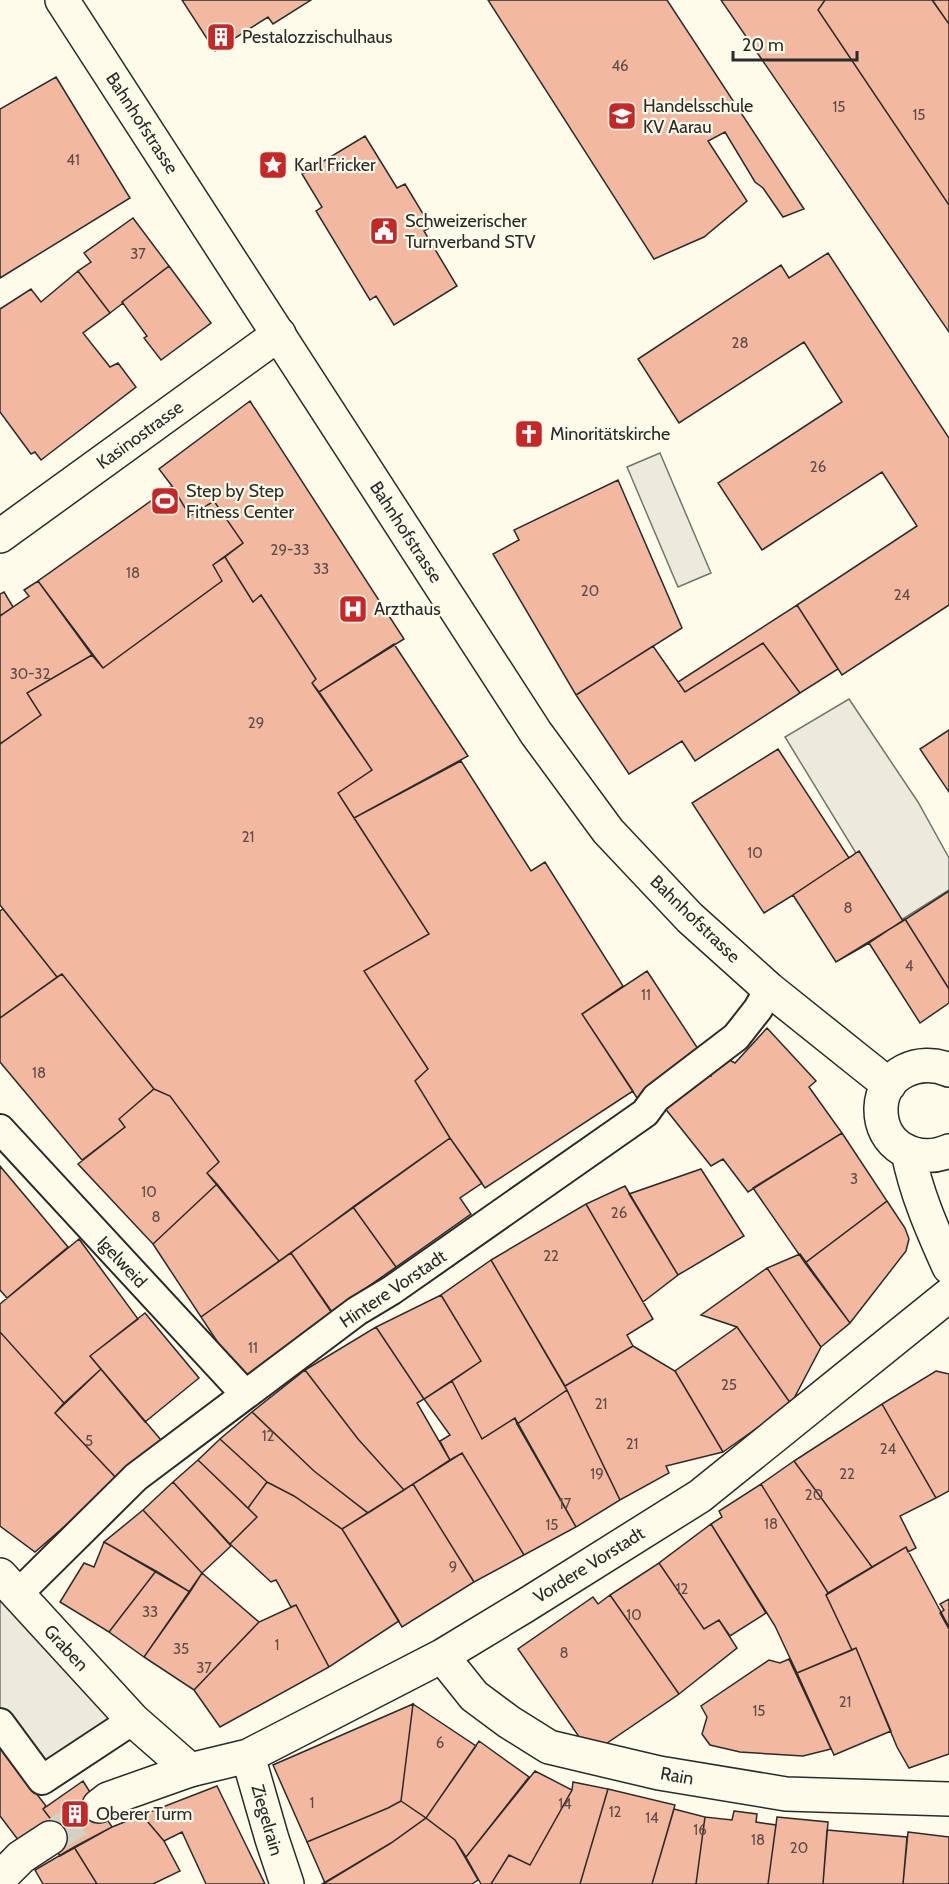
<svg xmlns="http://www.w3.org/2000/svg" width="949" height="1884" font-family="Cabin,sans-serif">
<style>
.parking{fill:#eceadb;stroke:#74746e;stroke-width:1.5}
.building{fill:#f2b8a0;stroke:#2b2b2b;stroke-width:1.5}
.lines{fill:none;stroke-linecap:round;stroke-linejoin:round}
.minor-tunnel{stroke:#d3d1c4;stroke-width:33;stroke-dasharray:33 16;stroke-linecap:butt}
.pedestrian-casing{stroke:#2b2b2b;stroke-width:32}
.minor-casing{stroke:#2b2b2b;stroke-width:36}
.tertiary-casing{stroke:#2b2b2b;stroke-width:36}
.primary-casing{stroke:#2b2b2b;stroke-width:36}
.pedestrian{stroke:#fdfbea;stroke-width:28}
.minor{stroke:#fdfbea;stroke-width:33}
.tertiary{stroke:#fdfbea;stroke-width:33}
.primary{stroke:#fdfbea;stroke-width:33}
.labels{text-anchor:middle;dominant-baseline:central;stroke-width:4.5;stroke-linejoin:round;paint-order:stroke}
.number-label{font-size:15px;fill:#5d4e48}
.poi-label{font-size:18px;fill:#2b2b2b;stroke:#fdfbea;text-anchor:start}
.street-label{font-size:18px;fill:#2b2b2b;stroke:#fdfbea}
</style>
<rect width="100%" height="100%" fill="#fdfbea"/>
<path class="parking" d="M660,453L711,573L678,587L627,467Z
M849,699L918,802L949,858V890L898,922L785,737Z
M0,1575L103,1702L111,1721L42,1780L0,1723Z"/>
<path class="building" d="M182,0H311L273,24L268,17L215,51Z
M488,0H667L804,209L783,217L763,188L755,182L725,132L708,141L747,201L704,237L654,259Z
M721,0H825L818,10L949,205V332Z
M825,0H932L949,24V205L818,10Z
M935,0H949V24L933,1Z
M56,77L130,198L0,278V109Z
M365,136L397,188L405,184L431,227L424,231L457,286L394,325L376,296L370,300L316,211L322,207L302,174Z
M133,218L169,266L122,302L123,303L110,313L78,271L91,262L84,253Z
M828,253L949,438V605L842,675L797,605L917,526L882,472L762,550L718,483L842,402L804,342L679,423L638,359L781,265L789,278Z
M169,266L211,323L161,360L144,338L147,336L122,302Z
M78,271L110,313L83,333L110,367L118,363L136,387L41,460L35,452L31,454L0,412V309L31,289L41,302Z
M250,401L404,639L319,692L312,683L316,679L261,595L253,602L225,557L243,543L214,501L190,516L172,486L159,469Z
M618,480L682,628L576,695L493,554L519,540L514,530Z
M172,486L190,516L214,501L243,543L213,565L222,581L103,668L38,581Z
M225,557L253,602L261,595L316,679L312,683L372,770L338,793L429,934L364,971L428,1069L415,1081L450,1138L279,1261L207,1173L219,1162L170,1096L154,1089L62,974L57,977L0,905V744L41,715L27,693L92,655L103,668L222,581L213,565Z
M38,581L92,655L27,693L41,715L0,744V616L29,596L24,590Z
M4,592L13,607L0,616V594Z
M797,605L838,669L800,693L763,643L685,692L678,682Z
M763,643L800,693L695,761L682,741L629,774L576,695L653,646L685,692Z
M394,644L468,756L354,818L338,793L372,770L319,692Z
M949,730V792L920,749Z
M778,749L849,858L859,851L903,921L949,891V1003L920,1023L869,943L836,962L793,895L764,913L692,803Z
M461,761L531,871L545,862L623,986L582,1014L633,1091L485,1188L450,1138L415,1081L428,1069L364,971L429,934L354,818Z
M859,851L903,921L836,962L793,895Z
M3,909L57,977L0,1018V911Z
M905,919L949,989V1003L920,1023L869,943Z
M647,971L704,1058L639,1101L582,1014Z
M62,974L154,1089L119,1119L125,1127L82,1160L0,1062V1018Z
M767,1028L816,1081L809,1087L842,1133L748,1192L723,1159L711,1166L664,1107L703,1076H711L710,1074L726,1058L735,1063Z
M154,1089L170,1096L219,1162L207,1173L217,1184L153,1244L78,1164L125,1127L119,1119Z
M842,1133L887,1201L805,1263L753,1188Z
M450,1138L482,1183L460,1198L471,1214L396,1267L353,1207Z
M0,1166L68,1247L7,1298L0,1290Z
M701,1169L744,1236L678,1275L629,1194Z
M217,1184L279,1261L201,1317L153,1244Z
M625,1186L678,1275L643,1302L586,1204Z
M887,1201L905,1228L909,1239L906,1251L850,1323L805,1263Z
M586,1204L653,1319L627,1335L633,1346L565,1386L491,1260Z
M353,1207L396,1267L332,1312L291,1253Z
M79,1239L138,1319L90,1356L101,1369L64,1403L0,1332V1304Z
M291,1253L336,1319L244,1382L201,1317Z
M800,1254L850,1323L821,1347L767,1268Z
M491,1260L567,1390L517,1424L515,1418L482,1439L452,1381L481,1361L441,1295Z
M767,1268L821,1347L791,1404L737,1327L701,1315Z
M441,1295L481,1361L424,1399L376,1327Z
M145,1313L199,1378L145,1422L90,1356Z
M376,1327L424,1399L417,1403L450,1460L404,1490L358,1439L305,1370Z
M737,1327L791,1404L723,1452L675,1371Z
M0,1332L64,1403L55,1413L118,1480L35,1552L0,1526Z
M633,1346L675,1371L723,1452L666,1466L669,1473L620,1500L565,1386Z
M101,1369L161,1440L118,1480L55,1413Z
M305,1370L358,1439L404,1490L368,1513L314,1471L252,1412Z
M936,1371L949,1374V1491L936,1498L882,1404Z
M452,1381L482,1439L515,1418L576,1527L524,1555L462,1453L450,1460L440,1441L450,1435L424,1399Z
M567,1390L620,1500L576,1527L517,1424Z
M882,1404L936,1498L900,1516L916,1548L908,1552L906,1547L872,1567L794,1461Z
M252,1412L314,1471L368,1513L342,1529L294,1496L267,1482L220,1439Z
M220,1439L267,1482L248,1508L198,1460Z
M462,1453L524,1555L474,1582L413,1484Z
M198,1460L257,1517L230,1544L173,1482Z
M794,1461L872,1567L828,1593L761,1484Z
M173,1482L231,1546L202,1573L143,1510Z
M267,1482L294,1496L342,1529L399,1621L329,1667L296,1605L291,1607L276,1580L271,1582L230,1544L257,1517L248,1508Z
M413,1484L474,1582L402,1627L342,1529Z
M761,1484L828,1593L826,1595L852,1650L797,1673L775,1626L711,1524L722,1517L719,1511Z
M143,1510L202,1573L190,1592L104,1542Z
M711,1524L766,1613L730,1636L719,1620L704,1629L659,1563Z
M104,1542L156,1571L109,1632L60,1602L84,1563L94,1567Z
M906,1547L949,1627V1754L909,1768L897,1747L856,1648L852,1650L826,1595Z
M659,1563L704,1629L719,1620L737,1648L679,1694L610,1595Z
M156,1571L190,1592L144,1657L109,1632Z
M202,1573L259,1622L194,1690L144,1657Z
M610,1595L679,1694L591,1754L518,1649L593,1597L598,1604Z
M949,1599V1629L940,1613L944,1610L940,1604Z
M296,1605L329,1667L220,1727L194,1690L259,1622Z
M856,1648L891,1731L834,1755L797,1673Z
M789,1659L831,1749L803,1756L740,1752L710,1745L702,1734L707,1717L701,1706L769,1660L780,1663Z
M413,1704L401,1801L388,1808L307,1842L273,1765Z
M413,1704L476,1746L426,1818L401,1801Z
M479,1741L529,1777L466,1857L455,1840L426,1818Z
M0,1747L46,1806L43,1809L56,1826L25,1849L0,1816Z
M535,1771L572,1790L530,1865L509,1855L491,1884H481L466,1857Z
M83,1781L112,1827L60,1856L56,1849V1826L43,1809Z
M573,1782L608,1789L580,1884H491L509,1855L530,1865L572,1790Z
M217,1786L265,1884H206L182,1832L164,1841L142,1815Z
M608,1789L675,1805L652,1884H580Z
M401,1801L426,1818L391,1843L325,1883L307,1842L388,1808Z
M674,1809L705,1817L696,1884H652Z
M734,1811L757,1814L756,1822L776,1825L768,1884H696L705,1817L732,1820Z
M142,1815L164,1841L180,1871L153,1884H97L74,1847L112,1827Z
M777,1817L828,1822L823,1884H768Z
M426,1818L455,1840L478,1880L472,1884H322L391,1843Z
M827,1830L907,1837L903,1884H823Z
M908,1832L949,1837V1884H903Z
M74,1847L97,1884H43L35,1870Z"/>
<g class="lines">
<path class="minor-tunnel" d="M50,1838L99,1806"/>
<g class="pedestrian-casing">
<path id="pedestrian" d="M0,1129L245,1394
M16,1593L30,1582L136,1477L357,1311L392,1290L645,1113L656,1098L736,1037L758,1009L769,989
M0,1723L42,1780L133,1720"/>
</g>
<g class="minor-casing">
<path id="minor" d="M0,536L279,334
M0,1575L133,1720L190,1770
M99,1806L108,1799L190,1770
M0,1878L21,1857L50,1838"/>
</g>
<g class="tertiary-casing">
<path id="tertiary" d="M442,1656L474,1696L509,1722L549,1747L659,1773L786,1794L949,1799
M248,1756L272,1839L287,1884
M190,1770L248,1756L442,1656L523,1607L700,1496L949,1295"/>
</g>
<g class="primary-casing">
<path id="primary" d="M62,0L536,733L608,831L690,918L769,989L889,1085
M949,1070C920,1057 882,1073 881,1108C880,1146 916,1165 949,1151
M908,1152C916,1193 932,1229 949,1267"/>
</g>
<use href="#pedestrian" class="pedestrian"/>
<use href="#minor" class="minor"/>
<use href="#tertiary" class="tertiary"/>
<use href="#primary" class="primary"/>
</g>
<defs>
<g id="building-square" transform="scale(1.5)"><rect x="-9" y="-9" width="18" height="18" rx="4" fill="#c62828" stroke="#fdfbea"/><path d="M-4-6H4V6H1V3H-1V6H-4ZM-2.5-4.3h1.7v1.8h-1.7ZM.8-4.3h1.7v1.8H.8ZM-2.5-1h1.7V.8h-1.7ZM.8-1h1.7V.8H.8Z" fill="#fff"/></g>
<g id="university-square" transform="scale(1.5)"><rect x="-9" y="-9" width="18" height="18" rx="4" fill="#c62828" stroke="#fdfbea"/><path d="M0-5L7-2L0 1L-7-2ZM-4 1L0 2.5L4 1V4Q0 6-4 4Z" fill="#fff"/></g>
<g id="sight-square" transform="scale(1.5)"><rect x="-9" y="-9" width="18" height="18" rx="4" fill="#c62828" stroke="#fdfbea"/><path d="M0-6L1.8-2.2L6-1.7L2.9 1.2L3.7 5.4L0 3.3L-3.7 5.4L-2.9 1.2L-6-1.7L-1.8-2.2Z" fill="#fff"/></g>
<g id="civic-square" transform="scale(1.5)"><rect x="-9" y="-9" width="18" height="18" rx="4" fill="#c62828" stroke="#fdfbea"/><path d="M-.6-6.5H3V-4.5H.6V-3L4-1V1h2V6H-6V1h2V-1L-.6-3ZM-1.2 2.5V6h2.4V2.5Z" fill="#fff"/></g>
<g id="church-square" transform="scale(1.5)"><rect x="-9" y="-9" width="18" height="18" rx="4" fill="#c62828" stroke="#fdfbea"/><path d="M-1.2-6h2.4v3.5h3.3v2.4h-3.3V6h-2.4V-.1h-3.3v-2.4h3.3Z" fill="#fff"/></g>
<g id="stadium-square" transform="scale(1.5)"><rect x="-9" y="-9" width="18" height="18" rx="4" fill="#c62828" stroke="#fdfbea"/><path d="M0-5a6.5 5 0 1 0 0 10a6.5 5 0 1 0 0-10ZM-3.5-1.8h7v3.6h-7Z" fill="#fff"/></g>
<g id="hospital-square" transform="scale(1.5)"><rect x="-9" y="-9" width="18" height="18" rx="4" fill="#c62828" stroke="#fdfbea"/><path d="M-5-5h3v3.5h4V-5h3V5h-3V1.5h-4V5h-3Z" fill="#fff"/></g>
</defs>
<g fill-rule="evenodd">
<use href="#building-square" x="221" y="37"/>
<use href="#university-square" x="622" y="116"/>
<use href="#sight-square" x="273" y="165"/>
<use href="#civic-square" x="384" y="231"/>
<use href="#church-square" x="529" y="434"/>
<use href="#stadium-square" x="165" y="501"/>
<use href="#hospital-square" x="353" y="609"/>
<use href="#building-square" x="75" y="1814"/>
</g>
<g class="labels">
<g class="number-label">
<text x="620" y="66">46</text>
<text x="839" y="107">15</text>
<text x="919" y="115">15</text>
<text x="73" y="160">41</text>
<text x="138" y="254">37</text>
<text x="740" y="343">28</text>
<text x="818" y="467">26</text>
<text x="290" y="550">29-33</text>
<text x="321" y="569">33</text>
<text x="133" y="573">18</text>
<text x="590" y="591">20</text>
<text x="902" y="595">24</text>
<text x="30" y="674">30-32</text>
<text x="256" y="723">29</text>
<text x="248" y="837">21</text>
<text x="755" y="853">10</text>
<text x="848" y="908">8</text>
<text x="909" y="966">4</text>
<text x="646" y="995">11</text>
<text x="39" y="1073">18</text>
<text x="854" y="1179">3</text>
<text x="149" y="1192">10</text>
<text x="619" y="1213">26</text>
<text x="156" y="1217">8</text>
<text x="551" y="1256">22</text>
<text x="253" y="1348">11</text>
<text x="729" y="1385">25</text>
<text x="601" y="1404">21</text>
<text x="268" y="1436">12</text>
<text x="89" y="1441">5</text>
<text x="632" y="1444">21</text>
<text x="888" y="1449">24</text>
<text x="597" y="1474">19</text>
<text x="847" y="1474">22</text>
<text x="814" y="1495">20</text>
<text x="565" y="1504">17</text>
<text x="771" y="1524">18</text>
<text x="552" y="1525">15</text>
<text x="453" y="1567">9</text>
<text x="682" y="1589">12</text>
<text x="150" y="1612">33</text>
<text x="634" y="1615">10</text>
<text x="277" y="1645">1</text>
<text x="181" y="1649">35</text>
<text x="564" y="1653">8</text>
<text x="204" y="1668">37</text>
<text x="845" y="1702">21</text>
<text x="759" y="1711">15</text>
<text x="440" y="1743">6</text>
<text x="312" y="1803">1</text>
<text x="565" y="1804">14</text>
<text x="615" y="1812">12</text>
<text x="652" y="1818">14</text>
<text x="700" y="1830">16</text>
<text x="758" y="1840">18</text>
<text x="799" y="1848">20</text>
</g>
<g class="poi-label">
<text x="242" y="37">Pestalozzischulhaus</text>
<text x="643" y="106">Handelsschule<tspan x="643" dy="21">KV Aarau</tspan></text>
<text x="294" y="165">Karl Fricker</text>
<text x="405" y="221">Schweizerischer<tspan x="405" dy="21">Turnverband STV</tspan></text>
<text x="550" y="434">Minoritätskirche</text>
<text x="186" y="491">Step by Step<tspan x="186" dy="21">Fitness Center</tspan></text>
<text x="374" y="609">Arzthaus</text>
<text x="96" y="1814">Oberer Turm</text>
</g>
<g class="street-label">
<text transform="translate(142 123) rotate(57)">Bahnhofstrasse</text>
<text transform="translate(140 435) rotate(-36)">Kasinostrasse</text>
<text transform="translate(406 532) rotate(57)">Bahnhofstrasse</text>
<text transform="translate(695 919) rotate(44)">Bahnhofstrasse</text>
<text transform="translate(122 1262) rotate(47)">Igelweid</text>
<text transform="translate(393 1289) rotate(-34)">Hintere Vorstadt</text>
<text transform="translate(589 1565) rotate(-32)">Vordere Vorstadt</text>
<text transform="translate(66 1648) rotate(47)">Graben</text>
<text transform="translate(677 1776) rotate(10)">Rain</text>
<text transform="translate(267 1820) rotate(74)">Ziegelrain</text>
</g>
</g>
<path d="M733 51v9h124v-9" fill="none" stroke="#2b2b2b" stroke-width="3"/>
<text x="742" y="51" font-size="18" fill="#2b2b2b" stroke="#fdfbea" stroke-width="4.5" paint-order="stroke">20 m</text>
</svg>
